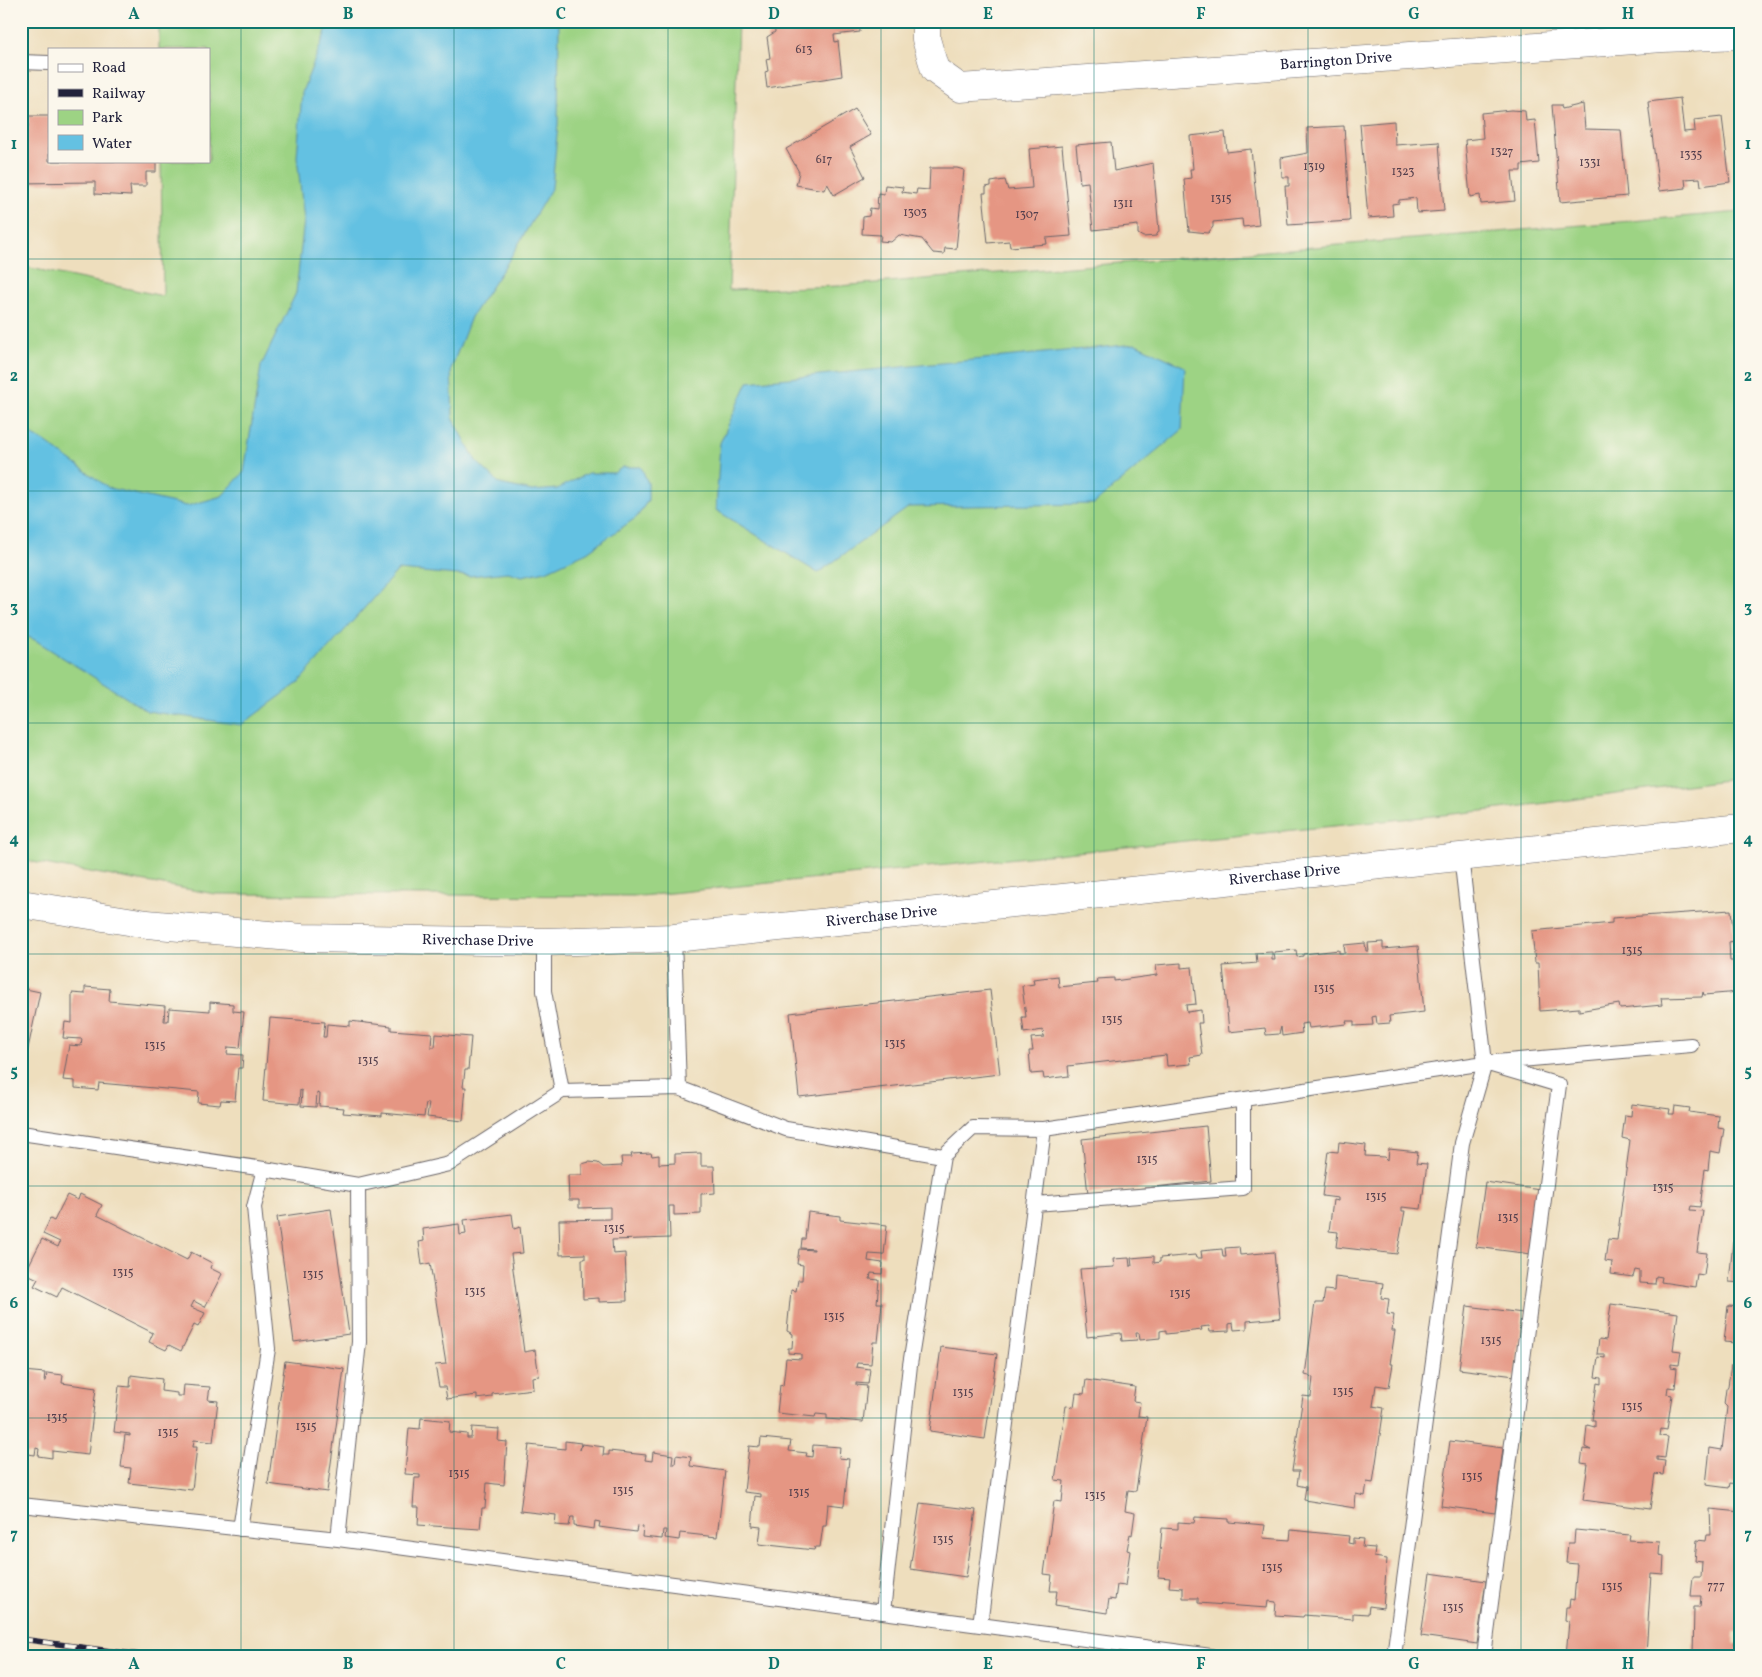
<svg xmlns="http://www.w3.org/2000/svg" width="1762" height="1677" font-family="Vollkorn,serif">
<style>
.green{fill:#9dd384;stroke:#607a60}
.water{fill:#64c1e2;stroke:#43728e}
.building{fill:#e59683}
.lines{fill:none;stroke-linecap:round;stroke-linejoin:round}
.lane-casing{stroke:#696468;stroke-width:16}
.street-casing{stroke:#696468;stroke-width:29}
.secondary-casing{stroke:#696468;stroke-width:29}
.lane{stroke:#fff;stroke-width:14}
.street{stroke:#fff;stroke-width:28}
.secondary{stroke:#fff;stroke-width:28}
.rail-casing{stroke:#22223b;stroke-width:5.5}
.rail{stroke:#fbf7ec;stroke-width:4;stroke-dasharray:11;stroke-linecap:butt}
.grid{fill:none;stroke:#0f766e;stroke-width:1;stroke-opacity:0.55}
.labels{text-anchor:middle;dominant-baseline:central;stroke-width:4.5;stroke-linejoin:round;paint-order:stroke}
.number-label{font-size:12px;fill:#533f4d}
.street-label{font-size:15px;fill:#22223b;stroke:#fbf7ec}
.neatline{fill:none;stroke:#0f766e;stroke-width:2}
.grid-label{font-size:16px;text-anchor:middle;font-weight:bold;fill:#0f766e}
</style>
<rect width="100%" height="100%" fill="#fbf7ec"/>
<filter id="ink" filterUnits="userSpaceOnUse"><feTurbulence type="fractalNoise" baseFrequency=".02" numOctaves="2"/><feDisplacementMap in="SourceGraphic" scale="10" xChannelSelector="R" yChannelSelector="G"/><feConvolveMatrix kernelMatrix="1 2 1 2 8 2 1 2 1" color-interpolation-filters="sRGB"/></filter>
<filter id="wash" filterUnits="userSpaceOnUse"><feTurbulence type="fractalNoise" baseFrequency=".0096" numOctaves="4" result="noise"/><feDisplacementMap in="SourceGraphic" scale="20" xChannelSelector="R" yChannelSelector="G"/><feGaussianBlur stdDeviation="1.12" result="paint"/><feColorMatrix in="noise" values="0 0 0 0 0 0 0 0 0 0 0 0 0 0 0 0 0 1.4 0 .05"/><feComposite in="paint" operator="in"/></filter>
<g filter="url(#wash)">
<rect width="100%" height="100%" fill="#eedebd"/>
<path class="green" d="M159,21H738L729,290L839,286L1741,212V778L1492,810L641,896L215,894L21,860V266L163,296L161,161H209V49H159Z"/>
<path class="water" d="M328,21H559L558,124L552,187L509,260L471,317L451,369L453,418L476,461L500,484L532,491L557,489L588,473H614L623,467H641L648,483V500L637,517L587,552L546,571L522,576L508,572L470,576L398,570L297,684L241,725L147,711L35,640L21,634V428L45,442L109,488L187,506L222,496L244,472L261,366L296,293L304,220L297,157L302,92L326,31Z
M1136,344L1185,367L1182,430L1094,504L909,507L818,573L716,510L720,443L748,382Z"/>
<g id="blocks">
<path class="building" d="M774,21H859L860,32L834,35L835,42L838,41L842,76L767,88L765,72L768,71L766,59L770,58L767,37L775,32Z
M1680,98L1684,132L1695,131L1694,120L1722,117L1730,182L1701,186L1700,178L1685,179L1686,188L1659,191L1648,102Z
M1583,104L1585,129L1621,130L1627,196L1560,202L1552,105H1561L1562,109Z
M855,109L871,135L850,147L865,177L834,195L827,183L824,190L796,185L799,172L786,149Z
M1511,110L1525,111L1526,121L1535,120L1539,163L1521,165V171H1512L1515,201L1481,204L1480,195L1470,197L1465,140L1483,138L1481,113Z
M28,116H49V161H156V172H146V186H130L131,196L95,194V182L21,183V127H28Z
M1394,121L1395,145L1439,142L1444,211L1417,213L1416,198L1399,200V203L1392,204L1393,216L1368,218L1360,124Z
M1344,126L1350,221L1288,225L1285,186H1289V177H1282L1281,158L1308,153L1307,128Z
M1225,132L1227,152L1251,149L1259,225L1243,227L1242,219L1213,222V227L1208,233L1189,231L1184,179L1191,178L1190,169H1193L1190,136Z
M1111,142L1114,171L1153,163L1159,231L1156,236L1143,237L1138,234V225L1093,230L1088,182L1080,183L1076,145Z
M1062,146L1071,236L1046,238L1047,244L1010,247L1009,241L988,243L983,193H986V187L991,186V182L1005,180L1008,190L1032,188L1029,149Z
M930,168H957L964,170L956,249L945,248L944,254L933,253L922,239L899,235L891,242L880,241L881,235L862,234L863,217L869,216L870,208L877,209L878,193L884,194L885,185L903,187L902,192L916,194L917,189L929,190Z
M1731,910L1734,941L1729,942L1730,961H1736L1739,992L1704,995L1703,992L1702,997L1661,998L1662,1005L1620,1009L1619,1004L1579,1011V1008L1540,1011L1538,963H1535L1532,931L1612,923V918Z
M1383,942V949L1418,946L1424,1012L1389,1016L1390,1023L1377,1024L1376,1016L1372,1017L1373,1025L1354,1026V1021H1346L1347,1024L1309,1028L1308,1023L1301,1024L1302,1033L1282,1036L1281,1027L1279,1034L1266,1035L1265,1028L1229,1032L1223,966L1257,963L1256,953L1272,952V960H1275L1274,952L1296,950L1297,957L1303,956V954L1339,950V953H1345L1344,945L1365,943L1366,951H1369L1368,943Z
M1181,963V968L1192,967L1196,1004L1186,1005L1187,1012L1201,1010L1202,1023H1198L1202,1055L1190,1057L1191,1064L1167,1066L1166,1055L1068,1066L1069,1076L1044,1079L1043,1073L1031,1074L1029,1051H1033L1031,1038L1044,1037L1043,1030L1024,1033L1022,1017H1026L1022,986L1034,984L1033,979L1058,976L1059,987L1098,983L1097,979L1114,978V981L1157,975L1156,965Z
M85,987L110,989L109,1001L165,1006L164,1021H168L169,1008L210,1011V1002L233,1004V1011L244,1012L240,1048L228,1047L227,1054L243,1055L242,1068H238L235,1101L221,1100L220,1105L198,1103L199,1092L99,1083L98,1090L75,1088V1081L63,1080L69,1045L81,1046L82,1039L63,1038L65,1022L72,1023V993L85,994Z
M21,988L40,992L26,1058L21,1057Z
M990,990L1000,1074L799,1097L790,1013Z
M270,1018L325,1022L323,1037H326L327,1024L350,1026V1021L391,1026V1030L432,1033L431,1047H435L436,1034L471,1037L468,1070H465L463,1087H466L463,1121L427,1117L429,1103H426L424,1117L382,1113V1116L343,1113L344,1108L319,1106L320,1094L317,1093L316,1107L301,1106L302,1091L300,1090L299,1104L263,1101Z
M1632,1104L1670,1109L1669,1114H1674L1675,1106L1690,1108L1689,1112L1719,1116L1718,1128L1724,1129L1720,1153L1710,1151L1708,1170L1705,1169L1700,1207L1691,1206L1690,1210L1703,1211L1697,1252L1707,1253L1704,1275L1697,1274L1695,1287L1661,1282L1662,1277L1656,1276L1655,1284L1640,1283V1271L1635,1270L1633,1277L1611,1274L1612,1262L1605,1261L1608,1239L1617,1240L1630,1140L1622,1138L1625,1115L1631,1116Z
M1206,1126L1211,1181L1088,1194L1082,1139Z
M1339,1142L1366,1145L1365,1156L1385,1157L1388,1160L1389,1149L1418,1152L1416,1163L1427,1164L1421,1209L1402,1207V1211H1405L1397,1254L1336,1247L1338,1232L1329,1231L1333,1200L1338,1201V1198L1322,1196L1328,1151L1338,1152Z
M651,1153L652,1156L659,1155V1164L675,1163V1154L701,1153V1166H714L715,1193L701,1194V1214L674,1215V1206H669L670,1238L612,1240L613,1254L625,1253L627,1301L599,1302V1298L583,1299L582,1259H585V1254L560,1255L559,1220L610,1219V1207L579,1208V1200H569L568,1175H582V1164L589,1162L598,1163L603,1167L622,1166L621,1157H632L631,1154Z
M1485,1182L1540,1190L1531,1254L1476,1247Z
M80,1194L102,1205L97,1215L187,1260L191,1252L212,1263L210,1268L222,1274L205,1307L194,1301L191,1307L205,1313L198,1327L194,1325L181,1351L169,1345L166,1350L149,1342L153,1333L62,1287L57,1297L34,1286L38,1279L25,1273L42,1239L58,1247L60,1242L43,1234L50,1219L54,1221L67,1195L78,1200Z
M331,1209L349,1334L294,1342L277,1217Z
M808,1212L840,1216V1220L887,1225L884,1255L869,1254L868,1261L883,1263L882,1274L871,1273L870,1279L879,1280L877,1303H882L878,1342H873L871,1364L857,1363L856,1367L870,1369L868,1384L856,1383V1385L867,1386L863,1422L827,1419V1415L816,1414L815,1417L777,1413L780,1385L783,1386L786,1358L801,1359V1354L788,1353V1348H792L793,1334L787,1331L791,1290L796,1291L798,1280H802L803,1265L797,1264L799,1249L814,1250V1249L801,1248L802,1239H805Z
M512,1214L514,1229L520,1227L523,1253L511,1254L524,1352L535,1350L539,1376L532,1377L533,1389L492,1394V1397L477,1399V1395L447,1399L445,1387H439L435,1365L446,1364L430,1263L422,1265L419,1242L424,1241L423,1229L459,1224L460,1235L466,1234L464,1220Z
M1733,1242L1741,1243V1283L1729,1282Z
M1239,1247L1240,1255L1274,1252L1280,1318L1247,1321V1329L1234,1330L1233,1323L1229,1324V1331L1210,1332L1209,1326L1201,1327L1202,1330L1166,1334V1330L1160,1331V1338L1140,1340L1139,1333H1136L1137,1340L1122,1341L1121,1333L1087,1337L1080,1269L1114,1267L1113,1259L1129,1258L1130,1266H1132L1131,1258L1154,1256V1263L1160,1262V1258L1195,1255L1196,1258H1202L1201,1251L1222,1249L1223,1257H1226L1225,1248Z
M1335,1277L1383,1283L1381,1298L1389,1299L1387,1314L1394,1315L1392,1331H1395L1390,1364H1393L1389,1387L1376,1385L1373,1406L1384,1408L1373,1483L1367,1482L1365,1496L1356,1494L1355,1508L1304,1500L1306,1487L1297,1485L1299,1471H1292L1303,1396L1311,1397L1313,1377L1305,1375L1315,1303H1323L1325,1290L1334,1291Z
M1611,1304L1678,1313L1673,1350L1681,1351L1679,1365L1671,1364V1367L1677,1368L1675,1388L1668,1387L1667,1394L1672,1395L1667,1430L1661,1429L1660,1436L1668,1437L1665,1458L1657,1457V1460L1665,1461L1663,1475L1655,1474L1650,1509L1583,1500L1588,1464L1581,1463L1583,1449L1591,1450L1585,1447L1587,1425L1595,1427V1420H1592L1597,1383L1601,1384V1378L1595,1377L1598,1357L1605,1358V1354H1597L1599,1339L1606,1340Z
M1467,1306L1523,1313L1515,1376L1459,1369Z
M1728,1306L1741,1307V1491H1735L1736,1484L1730,1483L1729,1488L1706,1485L1710,1448L1722,1450L1727,1407L1724,1404L1726,1389L1728,1386L1731,1365L1737,1366L1738,1363L1733,1362L1735,1343L1724,1342Z
M941,1347L997,1354L985,1439L930,1431Z
M285,1361L344,1369L327,1492L268,1484Z
M23,1371L45,1373L44,1381H46L47,1373L63,1375L62,1383L96,1388L88,1455L52,1451V1458L38,1456L39,1449L36,1448L35,1455L21,1453V1378Z
M131,1375L162,1379L161,1391L177,1393V1396H183L184,1385L210,1387L208,1400L218,1401L213,1442L194,1440L193,1447H197L192,1490L129,1483L131,1468L121,1467L125,1435L130,1436V1434L114,1432L119,1386L130,1387Z
M1086,1380L1135,1387L1133,1401L1140,1402L1138,1416L1147,1417L1136,1491L1128,1490L1125,1511L1135,1513L1132,1535L1130,1534L1127,1550L1130,1551L1125,1586L1117,1585L1115,1600L1109,1599L1107,1613L1055,1605L1057,1591H1050L1052,1575L1044,1574L1054,1501L1062,1502L1064,1481L1055,1480L1066,1406L1074,1407L1076,1393L1084,1394Z
M421,1418L450,1421L449,1432L467,1434V1438H471L472,1427L499,1429L498,1441L507,1442L504,1485L487,1483L485,1508H482L480,1529L418,1525L419,1507H413L415,1478H420V1475L405,1474L409,1428L420,1429Z
M761,1438L791,1441L789,1451L807,1453L806,1456L812,1457L813,1445L840,1447L839,1458L849,1459L844,1506L828,1504L826,1526H823L820,1547H815L814,1550L759,1544L761,1527L752,1526L755,1496L761,1497V1494L744,1492L749,1446L760,1447Z
M565,1441L581,1443L580,1450L582,1444L604,1447L603,1455H609V1451L646,1455L645,1460L652,1461L653,1452L673,1455L672,1464H675L676,1455L691,1457L690,1466L725,1471L717,1537L680,1533L679,1540L665,1538L666,1530H663L662,1539L642,1537L643,1527L637,1526L636,1532L599,1527L600,1522L595,1521L594,1529L574,1526V1517H571L569,1526L555,1525L556,1515L520,1511L529,1445L565,1449Z
M1450,1441L1503,1448L1495,1513L1441,1506Z
M920,1503L976,1510L966,1577L910,1569Z
M1710,1509L1741,1512V1633H1735L1734,1644H1741L1740,1656H1693L1694,1607H1700L1701,1596H1691L1693,1577H1701L1702,1562L1695,1561L1697,1540L1706,1541L1707,1535H1711Z
M1195,1517L1229,1519V1522L1265,1525L1263,1538L1290,1540L1291,1530L1349,1536L1348,1543L1353,1544V1538L1363,1539L1362,1547L1375,1548L1374,1557L1387,1559L1383,1608L1369,1606L1368,1614L1353,1613V1619L1304,1615L1303,1617L1275,1615L1276,1602L1268,1601L1267,1608L1198,1603V1598H1183V1588L1169,1587L1170,1578L1158,1577L1162,1528L1178,1529V1522L1194,1523Z
M1575,1530L1630,1535L1629,1540L1660,1542L1659,1555L1664,1556L1663,1574L1651,1573L1646,1656H1566L1569,1621L1565,1620L1566,1607H1569L1570,1599L1574,1600L1577,1564L1566,1563L1568,1543H1574Z
M1430,1573L1486,1581L1477,1644L1421,1636Z"/>
</g>
</g>
<g filter="url(#ink)">
<use href="#blocks" fill-opacity="0" stroke="#696468" stroke-width="1"/>
<g class="lines">
<g class="lane-casing">
<path id="lane" d="M21,62L49,63
M674,938L679,1088
M544,942V991L562,1091
M1044,1129L1485,1063L1691,1045
M21,1133L264,1169L358,1185L449,1164L562,1091L679,1088L786,1129L943,1156L910,1365L883,1612L338,1539
M1035,1204L1243,1188V1100
M21,1505L338,1539L359,1342L358,1185
M240,1529L268,1349L254,1207L264,1169
M883,1612L980,1625L1044,1129L973,1128L943,1156
M980,1625L1211,1656
M1394,1656L1462,1143L1485,1063L1461,856
M1484,1656L1559,1085L1485,1063"/>
</g>
<g class="street-casing">
<g id="street">
<path id="s1" d="M926,21V39L935,70L960,88L1663,38L1741,35"/>
</g>
</g>
<g class="secondary-casing">
<g id="secondary">
<path id="s2" d="M21,904L147,924L302,938L544,942L674,938L1741,828"/>
</g>
</g>
<use href="#lane" class="lane"/>
<use href="#street" class="street"/>
<use href="#secondary" class="secondary"/>
<g class="rail-casing">
<path id="rail" d="M21,1639L148,1656"/>
</g>
<use href="#rail" class="rail"/>
</g>
</g>
<path class="grid" d="M241,21V1656M454,21V1656M668,21V1656M881,21V1656M1094,21V1656M1308,21V1656M1521,21V1656M21,259H1741M21,491H1741M21,723H1741M21,954H1741M21,1186H1741M21,1418H1741"/>
<g class="labels">
<g class="number-label">
<text x="804" y="50">613</text>
<text x="1502" y="152">1327</text>
<text x="1691" y="155">1335</text>
<text x="824" y="160">617</text>
<text x="1590" y="163">1331</text>
<text x="1314" y="167">1319</text>
<text x="1403" y="172">1323</text>
<text x="1221" y="199">1315</text>
<text x="1123" y="204">1311</text>
<text x="915" y="213">1303</text>
<text x="1027" y="215">1307</text>
<text x="1632" y="951">1315</text>
<text x="1324" y="989">1315</text>
<text x="1112" y="1020">1315</text>
<text x="895" y="1044">1315</text>
<text x="155" y="1046">1315</text>
<text x="368" y="1061">1315</text>
<text x="1147" y="1160">1315</text>
<text x="1663" y="1188">1315</text>
<text x="1376" y="1197">1315</text>
<text x="1508" y="1218">1315</text>
<text x="614" y="1229">1315</text>
<text x="123" y="1273">1315</text>
<text x="313" y="1275">1315</text>
<text x="475" y="1292">1315</text>
<text x="1180" y="1294">1315</text>
<text x="834" y="1317">1315</text>
<text x="1491" y="1341">1315</text>
<text x="1343" y="1392">1315</text>
<text x="963" y="1393">1315</text>
<text x="1632" y="1407">1315</text>
<text x="57" y="1418">1315</text>
<text x="306" y="1427">1315</text>
<text x="168" y="1433">1315</text>
<text x="459" y="1474">1315</text>
<text x="1472" y="1477">1315</text>
<text x="623" y="1491">1315</text>
<text x="799" y="1493">1315</text>
<text x="1095" y="1496">1315</text>
<text x="943" y="1540">1315</text>
<text x="1272" y="1568">1315</text>
<text x="1716" y="1586">777</text>
<text x="1612" y="1587">1315</text>
<text x="1453" y="1608">1315</text>
</g>
<g class="street-label">
<text stroke="none"><textPath href="#s1" startOffset="458">Barrington Drive</textPath></text>
<text stroke="none"><textPath href="#s2" startOffset="1269">Riverchase Drive</textPath></text>
<text stroke="none"><textPath href="#s2" startOffset="864">Riverchase Drive</textPath></text>
<text stroke="none"><textPath href="#s2" startOffset="459">Riverchase Drive</textPath></text>
</g>
</g>
<rect width="1762" height="1677" fill="none" stroke="#fbf7ec" stroke-width="55"/>
<rect x="48" y="48" width="162" height="115" fill="#fbf7ec" stroke="#a4a2a5"/>
<rect x="58" y="64" width="25" height="8" fill="#ffffff" stroke="#a4a2a5"/>
<text x="92" y="72" font-size="15" fill="#22223b">Road</text>
<rect x="58" y="89" width="25" height="8" fill="#22223b" stroke="#a4a2a5"/>
<text x="92" y="98" font-size="15" fill="#22223b">Railway</text>
<rect x="58" y="110" width="25" height="15" fill="#9dd384" stroke="#a4a2a5"/>
<text x="92" y="122" font-size="15" fill="#22223b">Park</text>
<rect x="58" y="135" width="25" height="15" fill="#64c1e2" stroke="#a4a2a5"/>
<text x="92" y="148" font-size="15" fill="#22223b">Water</text>
<rect x="28" y="28" width="1706" height="1622" class="neatline"/>
<g class="grid-label">
<text x="134" y="19">A</text>
<text x="348" y="19">B</text>
<text x="561" y="19">C</text>
<text x="774" y="19">D</text>
<text x="988" y="19">E</text>
<text x="1201" y="19">F</text>
<text x="1414" y="19">G</text>
<text x="1628" y="19">H</text>
<text x="14" y="149">1</text>
<text x="1748" y="149">1</text>
<text x="14" y="381">2</text>
<text x="1748" y="381">2</text>
<text x="14" y="612">3</text>
<text x="1748" y="612">3</text>
<text x="14" y="844">4</text>
<text x="1748" y="844">4</text>
<text x="14" y="1076">5</text>
<text x="1748" y="1076">5</text>
<text x="14" y="1308">6</text>
<text x="1748" y="1308">6</text>
<text x="14" y="1539">7</text>
<text x="1748" y="1539">7</text>
<text x="134" y="1669">A</text>
<text x="348" y="1669">B</text>
<text x="561" y="1669">C</text>
<text x="774" y="1669">D</text>
<text x="988" y="1669">E</text>
<text x="1201" y="1669">F</text>
<text x="1414" y="1669">G</text>
<text x="1628" y="1669">H</text>
</g>
</svg>
